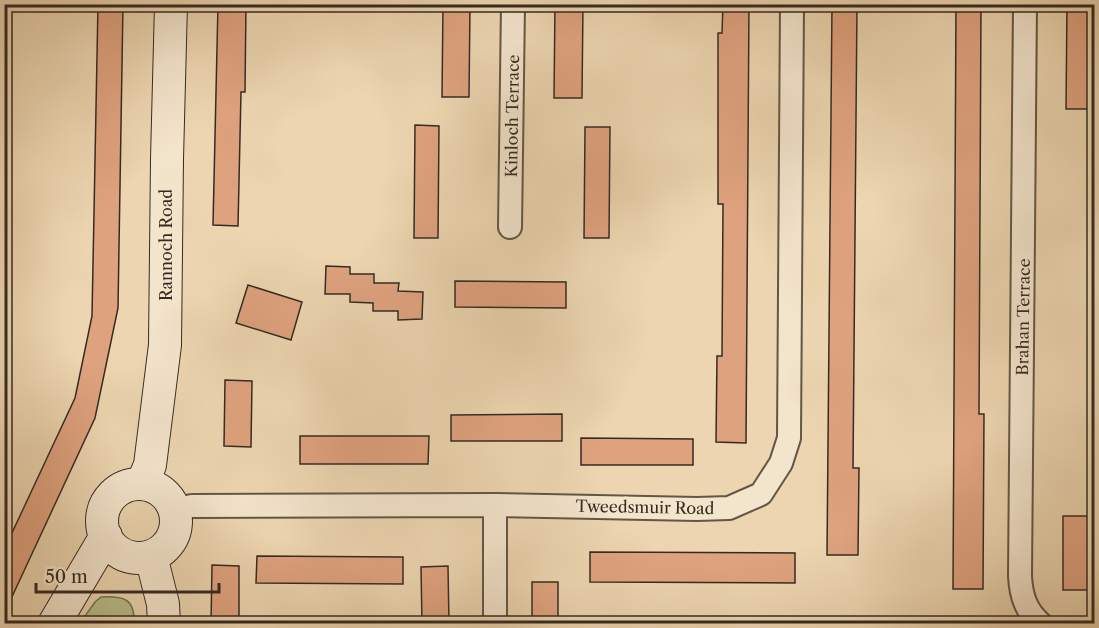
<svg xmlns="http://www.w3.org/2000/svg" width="1099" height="628" font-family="'Libre Caslon Text',serif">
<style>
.green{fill:#b8bd8b;stroke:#767457;stroke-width:1.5}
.building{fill:#dfa27f;stroke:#352b23;stroke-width:1.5}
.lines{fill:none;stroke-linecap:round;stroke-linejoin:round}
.street-casing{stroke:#635646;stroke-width:26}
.secondary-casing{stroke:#352b23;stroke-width:34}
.street{stroke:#f3e4cc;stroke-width:22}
.secondary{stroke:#f3e4cc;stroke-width:32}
.labels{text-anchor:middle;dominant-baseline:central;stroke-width:6;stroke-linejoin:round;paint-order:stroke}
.street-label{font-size:16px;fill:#352b23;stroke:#f3e4cc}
</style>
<rect width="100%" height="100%" fill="#ecd5b0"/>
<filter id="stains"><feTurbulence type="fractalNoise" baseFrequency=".00333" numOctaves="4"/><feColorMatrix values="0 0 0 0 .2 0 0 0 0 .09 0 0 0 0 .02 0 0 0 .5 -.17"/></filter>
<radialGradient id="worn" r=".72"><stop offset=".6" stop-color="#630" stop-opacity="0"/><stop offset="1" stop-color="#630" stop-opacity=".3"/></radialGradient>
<path class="green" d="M101,597C123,596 135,598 134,623H80L95,602Z"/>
<path class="building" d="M98,4H123L118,308L95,418L4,614V550L75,398L92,316Z
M218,4H246L245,92H241L238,226L213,225Z
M443,4H470L469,97H442Z
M555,4H583L582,98H554Z
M723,4H749L746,443L716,442L717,356H722L723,204H718V33H722Z
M832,4H857L853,468H859L858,555H827Z
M956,4H981L979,414H984L983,589H953Z
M1067,4H1092V35H1095V109H1066Z
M415,125L439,126L438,238H414Z
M585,127H610L609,238H584Z
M326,266L350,267V274H374V283H399L398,291L423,292L422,319L398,320V311H373V303L350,302V294H325Z
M455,281L566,282V308L455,307Z
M248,285L302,302L291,340L236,323Z
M225,380L252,381L251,447L224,446Z
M562,414V441H451V415Z
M300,436H429L428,464H300Z
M581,438L693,439V465H581Z
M1063,516H1093V590H1063Z
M590,552L795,553V583L590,582Z
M257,556L403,557V584L256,583Z
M212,565L239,566V624H211Z
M448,566L449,624H422L421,567Z
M532,582H558V624H532Z"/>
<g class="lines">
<g class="street-casing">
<path id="street" d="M1025,4L1020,576C1021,596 1026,611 1041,624
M510,227L513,4
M495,505V624
M174,510L192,506L495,505L697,509L729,508L761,494L781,463L789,438L792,4"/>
</g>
<g class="secondary-casing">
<path id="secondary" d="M142,484L150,465L165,345L167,159L171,4
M102 521a37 37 0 1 1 74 0a37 37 0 1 1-74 0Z
M151,556L163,604L164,624
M54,624L106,536"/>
</g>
<use href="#street" class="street"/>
<use href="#secondary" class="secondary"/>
</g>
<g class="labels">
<g class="street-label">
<text transform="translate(512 116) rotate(-89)">Kinloch Terrace</text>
<text transform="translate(166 245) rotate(-90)">Rannoch Road</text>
<text transform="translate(1023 317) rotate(-89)">Brahan Terrace</text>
<text transform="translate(645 507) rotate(1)">Tweedsmuir Road</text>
</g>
</g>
<rect width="1099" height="628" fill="none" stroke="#ecd5b0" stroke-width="24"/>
<rect x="6" y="6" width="1087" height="616" fill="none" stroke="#352b23" stroke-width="3"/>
<rect x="12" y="12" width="1075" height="604" fill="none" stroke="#352b23" stroke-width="1.5"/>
<path d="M36 583v9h183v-9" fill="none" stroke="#352b23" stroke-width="3"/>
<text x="45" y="583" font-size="18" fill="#352b23" stroke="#f3e4cc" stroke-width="4.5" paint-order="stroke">50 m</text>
<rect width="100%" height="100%" filter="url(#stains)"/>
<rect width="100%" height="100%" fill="url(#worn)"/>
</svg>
